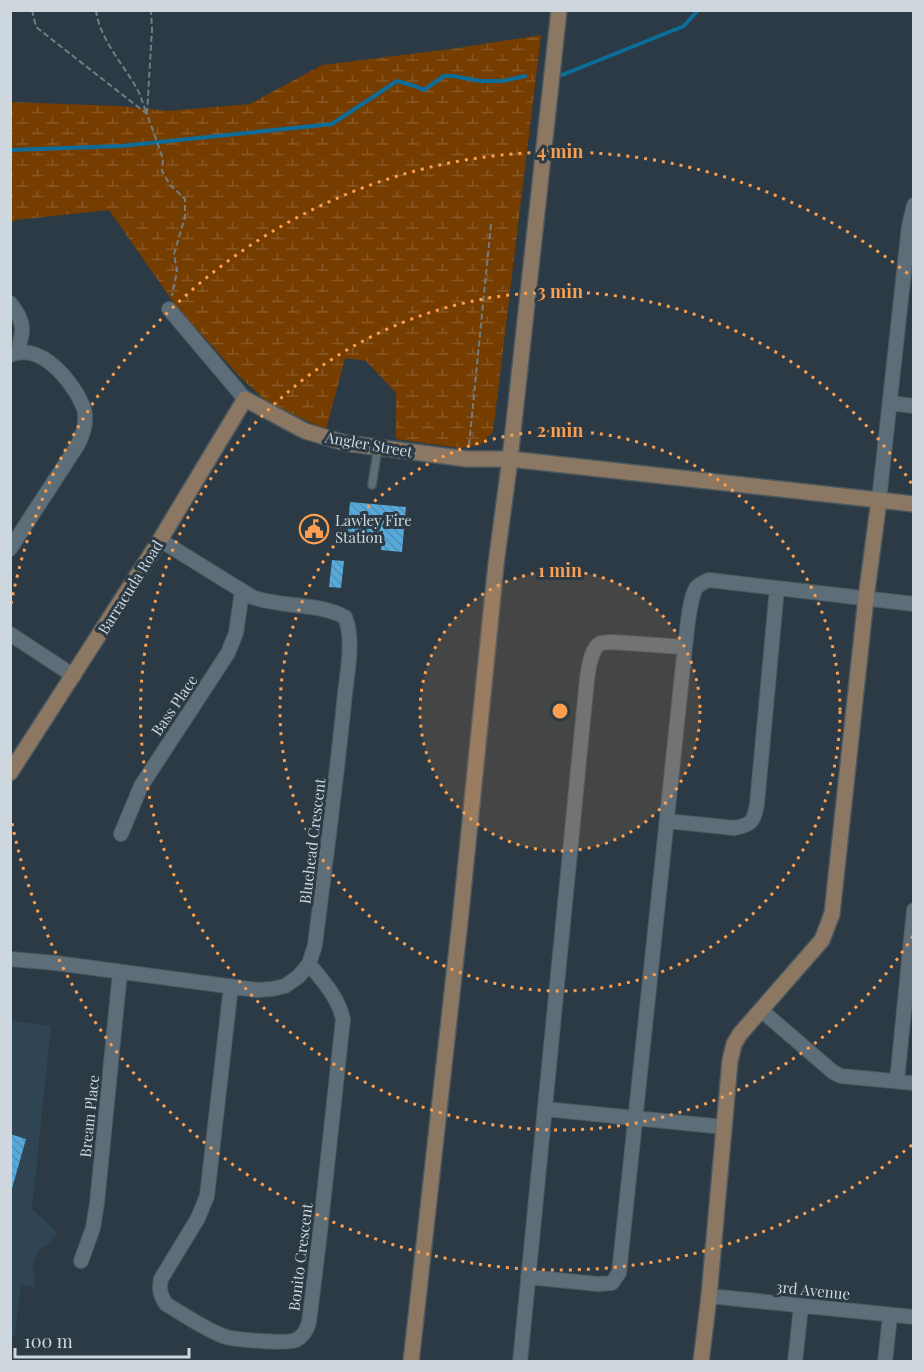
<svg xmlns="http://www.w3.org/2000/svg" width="924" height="1372" font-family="'Playfair Display',serif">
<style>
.built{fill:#2f4553}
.wetland{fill:url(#wetland-marsh)}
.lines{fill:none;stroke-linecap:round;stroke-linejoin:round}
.stream{stroke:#0c6d9a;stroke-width:4}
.building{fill:url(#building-back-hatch)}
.lane-casing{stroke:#4b5860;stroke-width:10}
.street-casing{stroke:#4b5860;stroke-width:16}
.secondary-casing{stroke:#4b5860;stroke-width:18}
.path{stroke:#707d85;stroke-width:2;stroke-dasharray:6 3;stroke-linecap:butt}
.lane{stroke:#5e6e79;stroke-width:7}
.street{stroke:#5e6e79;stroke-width:14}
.secondary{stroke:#8c7862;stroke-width:15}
.ring{fill:none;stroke:#fb9e50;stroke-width:3;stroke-dasharray:3 6}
.labels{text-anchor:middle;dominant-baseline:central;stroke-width:6;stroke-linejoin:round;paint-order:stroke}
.street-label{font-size:15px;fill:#ced7de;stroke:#2b3a44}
.poi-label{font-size:15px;fill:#ced7de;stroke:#2b3a44;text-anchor:start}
.centre{fill:#fb9e50;stroke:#2b3a44;stroke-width:3}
.ring-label{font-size:18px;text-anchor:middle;font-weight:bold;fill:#fb9e50;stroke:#2b3a44;stroke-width:6;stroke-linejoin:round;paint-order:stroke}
</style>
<defs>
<pattern id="wetland-marsh" width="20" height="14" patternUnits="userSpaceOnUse" patternTransform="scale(1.5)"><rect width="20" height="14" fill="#753d00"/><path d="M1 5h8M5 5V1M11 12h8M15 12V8" fill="none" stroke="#875825"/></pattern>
<pattern id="building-back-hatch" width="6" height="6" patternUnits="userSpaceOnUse" patternTransform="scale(1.5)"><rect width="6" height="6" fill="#57a9d9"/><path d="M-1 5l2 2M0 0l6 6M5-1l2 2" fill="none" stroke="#518fb4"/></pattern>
</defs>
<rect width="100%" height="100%" fill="#2b3a44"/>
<path class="built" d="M11,1021L51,1026L32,1209L58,1233L47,1245L38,1250L32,1268L35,1274L34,1287L21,1285L15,1336L11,1335Z"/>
<path class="wetland" d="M541,35L493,432L480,445L460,448L396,439V393L366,361L345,358L326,430L266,401L239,376L176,306L109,210L15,220L11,223V102L120,106L168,111L250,104L322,65L458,48Z"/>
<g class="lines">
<path class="stream" d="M562,75L684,26L698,10
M10,150L121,146L332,124L397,81L415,86L424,90L444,76H453L480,81H503L525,76"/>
</g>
<path class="building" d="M350,502L406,507L402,552L381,550L383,531H379L378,540L347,537Z
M332,560L344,561L341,588L329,587Z
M10,1134L26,1139L11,1192H10Z"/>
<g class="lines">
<g class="lane-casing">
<path id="lane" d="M372,485L378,447"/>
</g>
<g class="street-casing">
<path id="street" d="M10,303C17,312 23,321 22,332C21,339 18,344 21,352
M169,309L245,399
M10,355C38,343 64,373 77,394C80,401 85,407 85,415C86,426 82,437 77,446L10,549
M890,403L914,406
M879,500L909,226L914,205
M10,634L74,676
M667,821L734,828C752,825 754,821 757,804L777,588
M121,834L141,786L228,653L236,633L242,591
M10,959L56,963L257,990L272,989L285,986L298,977L309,964L315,945C325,864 336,784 344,703C346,678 355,641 345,617C317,602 282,608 252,597L160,540
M231,986L207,1196L198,1218L161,1279C159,1289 160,1295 166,1304C184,1315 203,1328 223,1336C233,1340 287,1344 296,1340C304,1336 307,1330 309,1322L319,1241L343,1019C338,997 323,981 309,964
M761,1010L833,1072L841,1076L914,1083
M897,1081L914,910
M545,1109L724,1127
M81,1261L93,1228L97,1203L120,972
M528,1277L598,1284L612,1283L619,1273L685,647C687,632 689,600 696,588C699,584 704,582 709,580L914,604
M709,1296L914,1317
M520,1362L587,679C589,668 590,649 601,643C602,643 610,642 611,642L685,647
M795,1362L801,1306
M885,1362L890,1315"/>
</g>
<g class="secondary-casing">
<path id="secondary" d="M10,773L160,540L245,399L305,431L345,443L467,459H510L914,504
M411,1362L461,912L496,564L510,459L559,10
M701,1362L709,1296L730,1061L734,1044L740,1034L822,940L832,914L866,598L879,500"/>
</g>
<path class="path" d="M32,10L36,27L147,114L163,159L162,171L170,185L185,199V217L174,254L177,271L172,296
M96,10C99,38 123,64 136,87C141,95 143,105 147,114L152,29L151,10
M469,445L491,224"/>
<use href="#lane" class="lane"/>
<use href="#street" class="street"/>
<use href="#secondary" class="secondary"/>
</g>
<circle cx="560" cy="711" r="140" fill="#fb9e50" fill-opacity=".12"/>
<g class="ring">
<circle cx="560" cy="711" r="140"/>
<circle cx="560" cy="711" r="280"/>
<path d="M913 936A419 419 0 1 1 913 486"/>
<path d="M912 1145A559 559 0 0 1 11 818M11 604A559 559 0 0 1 912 277"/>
</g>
<defs>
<g id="civic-ring" transform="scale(1.5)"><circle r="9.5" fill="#2b3a44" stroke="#fb9e50" stroke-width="1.5"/><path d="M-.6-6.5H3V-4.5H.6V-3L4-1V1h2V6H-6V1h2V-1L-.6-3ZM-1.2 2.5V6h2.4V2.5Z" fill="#fb9e50"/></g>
</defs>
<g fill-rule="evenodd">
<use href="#civic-ring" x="314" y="529"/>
</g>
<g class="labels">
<g class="street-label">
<text transform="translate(369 444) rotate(10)">Angler Street</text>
<text transform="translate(130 587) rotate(-58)">Barracuda Road</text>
<text transform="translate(174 705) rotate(-56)">Bass Place</text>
<text transform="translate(312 841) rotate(-83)">Bluehead Crescent</text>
<text transform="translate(89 1116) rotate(-84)">Bream Place</text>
<text transform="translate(300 1257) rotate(-83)">Bonito Crescent</text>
<text transform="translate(813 1290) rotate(6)">3rd Avenue</text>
</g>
<g class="poi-label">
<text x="335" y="520">Lawley Fire<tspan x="335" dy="17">Station</tspan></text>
</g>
</g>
<circle cx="560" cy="711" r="9" class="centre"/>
<g class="ring-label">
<text x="560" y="158">4 min</text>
<text x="560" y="298">3 min</text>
<text x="560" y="437">2 min</text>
<text x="560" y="577">1 min</text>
</g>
<rect width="924" height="1372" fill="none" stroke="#ced7de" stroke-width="24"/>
<path d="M15 1348v9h174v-9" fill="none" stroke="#ced7de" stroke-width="3"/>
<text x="24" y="1348" font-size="18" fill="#ced7de" stroke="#2b3a44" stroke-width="4.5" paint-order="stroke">100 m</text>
</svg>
